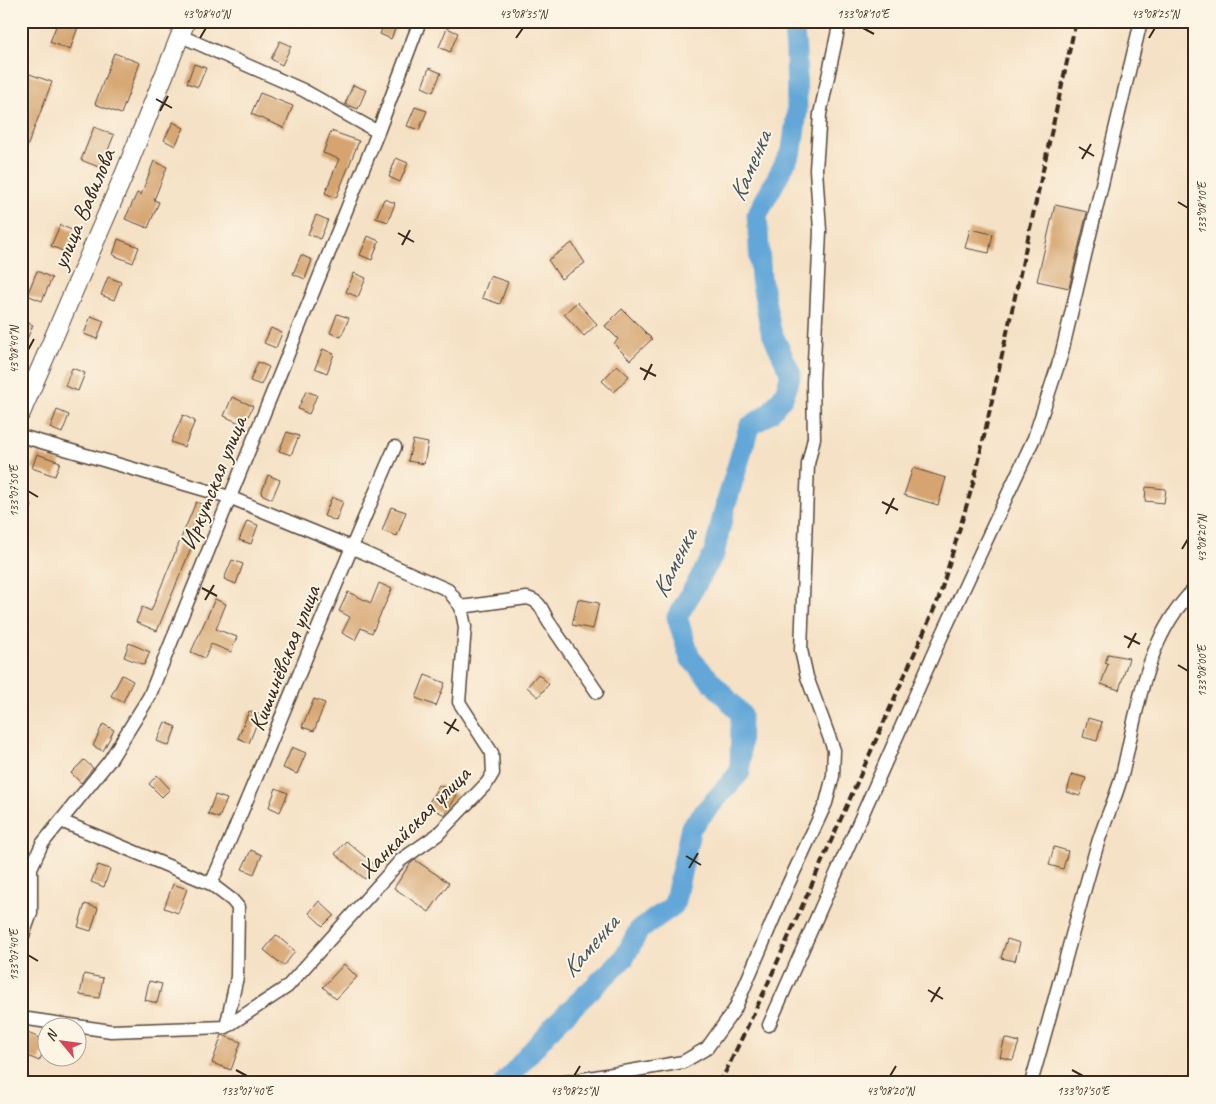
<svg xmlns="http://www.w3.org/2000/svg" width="1216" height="1104" font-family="Caveat,sans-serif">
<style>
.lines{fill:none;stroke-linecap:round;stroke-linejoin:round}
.river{stroke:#64a7d8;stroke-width:21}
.building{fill:#d5a470}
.street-casing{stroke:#574537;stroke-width:15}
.secondary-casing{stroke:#574537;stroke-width:20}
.street{stroke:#fff;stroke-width:12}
.secondary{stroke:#fff;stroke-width:18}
.rail{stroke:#3b2a1e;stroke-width:4;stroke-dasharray:8 4;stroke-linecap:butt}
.ticks{fill:none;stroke:#3b2a1e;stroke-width:2}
.labels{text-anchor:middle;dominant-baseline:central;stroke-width:4;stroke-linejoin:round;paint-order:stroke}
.street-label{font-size:24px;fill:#3b2a1e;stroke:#fcf5e5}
.water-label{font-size:25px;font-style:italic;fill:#49565f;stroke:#fcf5e5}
.neatline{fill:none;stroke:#3b2a1e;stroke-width:2}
.ticks-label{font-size:12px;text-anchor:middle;fill:#3b2a1e}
</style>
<rect width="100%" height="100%" fill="#fcf5e5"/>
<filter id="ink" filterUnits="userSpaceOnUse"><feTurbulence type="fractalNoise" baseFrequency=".02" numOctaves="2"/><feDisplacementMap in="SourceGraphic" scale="10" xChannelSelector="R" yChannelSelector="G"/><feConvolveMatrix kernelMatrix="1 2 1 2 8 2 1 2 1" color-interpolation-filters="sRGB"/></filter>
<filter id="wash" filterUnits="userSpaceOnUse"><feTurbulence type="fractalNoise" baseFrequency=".0096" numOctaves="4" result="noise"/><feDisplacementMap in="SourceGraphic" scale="20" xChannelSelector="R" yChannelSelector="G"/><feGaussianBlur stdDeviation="1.12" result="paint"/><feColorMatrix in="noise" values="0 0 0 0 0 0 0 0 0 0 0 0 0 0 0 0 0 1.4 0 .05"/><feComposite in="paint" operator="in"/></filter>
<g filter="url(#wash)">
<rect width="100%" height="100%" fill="#f5e1c5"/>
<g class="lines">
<path class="river" d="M504,1083L554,1025L624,958L639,930L674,905L691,827L740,772L741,714L690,658L677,617L714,554L724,511L749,427L770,413L784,395L791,374L771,331L761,279L757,215L792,150L797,112L796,51L793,21"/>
</g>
<g id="blocks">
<path class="building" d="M58,21H80L70,50L50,42Z
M385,21L397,24L391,39L380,34Z
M447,28L458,33L450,52L439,47Z
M280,41L291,46L282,65L271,59Z
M114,53L140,63L121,114L95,104Z
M194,64L206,68L198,87L187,83Z
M429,68L441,73L433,92L422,87Z
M21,71L52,82L22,160H21Z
M353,85L366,90L358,109L345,104Z
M260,93L293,106L284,128L251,114Z
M415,107L427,111L419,130L407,126Z
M173,122L184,128L175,146L164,140Z
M94,127L114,135L101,168L81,160Z
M331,131L359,141L336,198L325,193L339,159L323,153Z
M396,158L408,163L400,182L389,177Z
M154,161L167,167L154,200L159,202L148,228L125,219L137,193L141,195Z
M384,199L395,203L388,222L376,218Z
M1055,205L1087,212L1069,288L1037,281Z
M316,215L328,220L320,239L308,234Z
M60,225L74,231L65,252L51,246Z
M970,229L993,234L989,253L965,248Z
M368,236L379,241L372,260L360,255Z
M118,239L139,247L133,263L113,255Z
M572,243L585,263L561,279L548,260Z
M301,255L312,260L305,279L293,274Z
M37,271L52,278L42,301L27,295Z
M354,273L366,278L358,297L346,292Z
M490,276L508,282L500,304L482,298Z
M108,277L121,282L114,300L101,295Z
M577,302L597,324L584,336L564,314Z
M622,309L652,339L630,360L614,344L618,339L605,326Z
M337,314L349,318L341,337L330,333Z
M91,316L104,321L97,339L84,334Z
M21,320L33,325L21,353Z
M271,328L282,333L276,348L264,343Z
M323,349L334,354L327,373L315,368Z
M258,362L269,367L261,385L250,381Z
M617,365L629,376L614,392L602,381Z
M72,368L85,373L78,391L65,386Z
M306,391L317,395L309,414L298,409Z
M232,397L253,406L244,425L224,416Z
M57,410L69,415L62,433L50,428Z
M183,415L195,421L184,447L171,442Z
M287,432L299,436L291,455L279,451Z
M413,440L428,443L424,464L408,461Z
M37,454L60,462L55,476L32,468Z
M913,468L946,478L938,505L904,495Z
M268,475L280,480L272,499L261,494Z
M1146,487L1166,489L1164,503L1145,501Z
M332,497L343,502L336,521L324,516Z
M21,501L32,505L22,533L21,532Z
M196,502L208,507L157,631L136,622L142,607L151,611Z
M391,507L406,512L397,536L382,531Z
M247,521L258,525L251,544L239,540Z
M232,560L243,564L236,584L224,579Z
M379,583L392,589L372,633L361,628L355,640L342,633L350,617L339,611L348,592L371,603Z
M215,599L226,604L216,629L237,637L231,652L211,644L205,658L191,652Z
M578,599L599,603L593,629L572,625Z
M129,643L150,652L144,665L124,657Z
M1108,654L1129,658L1119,690L1101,684L1108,664L1105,663Z
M538,674L549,684L538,697L527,687Z
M122,675L133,681L123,702L111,696Z
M425,675L445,683L436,706L416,698Z
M314,699L325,703L314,731L302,727Z
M249,711L260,715L249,743L238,738Z
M1088,718L1102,722L1097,741L1083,737Z
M165,722L176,727L169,746L157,741Z
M103,724L114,730L103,751L93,746Z
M292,747L306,753L297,774L283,768Z
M84,760L93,768L81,783L71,773Z
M1072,774L1086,778L1080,796L1067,792Z
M157,775L170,789L162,797L149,784Z
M439,785L457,795L445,815L427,806Z
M276,788L288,793L280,812L269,807Z
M215,795L227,799L219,818L208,814Z
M346,841L376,866L365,879L335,854Z
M1054,847L1068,851L1063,869L1049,865Z
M251,850L262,855L254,874L242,869Z
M415,860L449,883L429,912L394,888L410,864Z
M98,865L110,869L104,887L91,882Z
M173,884L187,889L178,913L164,908Z
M319,901L334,915L323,926L309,913Z
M85,904L98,908L91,931L78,927Z
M276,935L295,951L284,966L264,950Z
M1007,939L1020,943L1015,961L1001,958Z
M344,964L357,977L336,999L323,987Z
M84,974L103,978L99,998L80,995Z
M149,981L162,984L157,1003L145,1000Z
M24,1031L48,1042L39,1061L21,1053Z
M222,1035L241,1042L231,1070L212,1063Z
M1005,1038L1019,1042L1013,1060L1000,1057Z"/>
</g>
</g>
<g filter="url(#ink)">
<use href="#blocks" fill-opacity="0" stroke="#574537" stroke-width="1"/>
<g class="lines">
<g class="street-casing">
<path id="street" d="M181,36L303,90L378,132
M21,436L229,497L351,547L448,590L461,607L465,627L459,702L492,753L493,773L487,783L437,835L401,860L287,987L226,1027L111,1031L21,1018
M461,607L527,598C541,601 542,610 548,621L597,692
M61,821L211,884L232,900L238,907L237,977L226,1027
M211,884C274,739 331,592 395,447
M21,941L31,913V868L42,844L110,760L149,697L378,132L420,21
M769,1025L938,644L1034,438L1061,356L1141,21
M560,1083L683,1062L707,1048L735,1009L786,889L826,803L833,776L834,750L807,677L801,650L808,464L814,438L813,383L820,231L816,169L820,114L840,21
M1031,1083C1054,1004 1074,925 1097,846C1104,821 1117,797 1123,771C1138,707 1146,637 1195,588"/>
</g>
<g class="secondary-casing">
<path id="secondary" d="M21,413L126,170L186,21"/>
</g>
<use href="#street" class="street"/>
<use href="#secondary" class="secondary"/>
<path class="rail" d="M718,1083L726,1071L764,992L939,598L975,477L1076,21"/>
</g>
</g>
<path class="ticks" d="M863,28L874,34M200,38L206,28M516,38L523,28M1149,38L1155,28M156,99L172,108M160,111L168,96M1079,147L1094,156M1082,159L1091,144M1178,202L1188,208M398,233L414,242M402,245L410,230M28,350L34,339M640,368L656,376M644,380L652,364M28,491L38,497M882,502L898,510M886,514L894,498M1182,549L1188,539M202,588L217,596M205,600L214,585M1124,636L1140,644M1128,648L1136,633M1178,665L1188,671M444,722L459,731M447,734L456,719M686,856L701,865M689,868L698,853M28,955L38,961M928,990L943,999M931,1002L940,987M236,1070L247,1076M1072,1070L1083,1076M574,1076L580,1066M890,1076L896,1066"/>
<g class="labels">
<g class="street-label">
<text transform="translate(83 209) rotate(-67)">улица Вавилова</text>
<text transform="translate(213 483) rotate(-68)">Иркутская улица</text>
<text transform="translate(284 658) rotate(-68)">Кишинёвская улица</text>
<text transform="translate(414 822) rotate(-45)">Ханкайская улица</text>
</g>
<g class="water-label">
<text transform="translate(750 166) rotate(-67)">Каменка</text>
<text transform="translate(674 563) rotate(-64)">Каменка</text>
<text transform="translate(590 946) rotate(-49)">Каменка</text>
</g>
</g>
<rect width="1216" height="1104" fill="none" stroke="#fcf5e5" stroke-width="55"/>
<g transform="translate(62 1042) rotate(299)"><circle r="24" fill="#fcf5e5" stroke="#afa495"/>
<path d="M0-4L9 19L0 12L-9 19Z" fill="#d1495b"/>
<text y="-8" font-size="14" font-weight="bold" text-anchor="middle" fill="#3b2a1e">N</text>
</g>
<rect x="28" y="28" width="1160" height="1048" class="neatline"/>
<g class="ticks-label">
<text x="206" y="18">43°08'40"N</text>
<text x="523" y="18">43°08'35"N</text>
<text x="863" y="18">133°08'10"E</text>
<text x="1155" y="18">43°08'25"N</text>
<text transform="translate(1202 208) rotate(-90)" y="4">133°08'10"E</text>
<text transform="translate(14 350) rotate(-90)" y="4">43°08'40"N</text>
<text transform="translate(14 491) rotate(-90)" y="4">133°07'50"E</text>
<text transform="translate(1202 539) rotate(-90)" y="4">43°08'20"N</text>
<text transform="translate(1202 671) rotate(-90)" y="4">133°08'00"E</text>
<text transform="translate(14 955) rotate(-90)" y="4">133°07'40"E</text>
<text x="247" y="1095">133°07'40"E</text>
<text x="574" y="1095">43°08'25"N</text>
<text x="890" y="1095">43°08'20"N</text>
<text x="1083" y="1095">133°07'50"E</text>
</g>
</svg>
